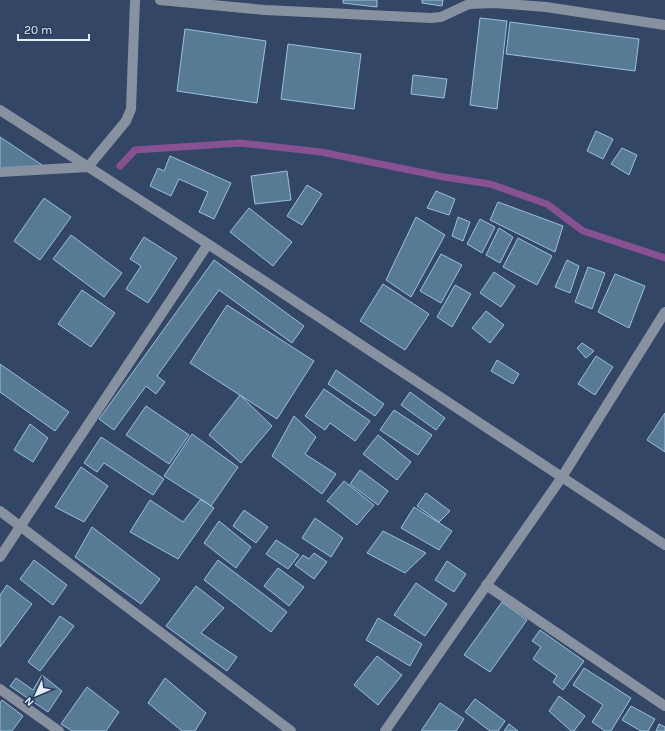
<svg xmlns="http://www.w3.org/2000/svg" width="665" height="731" font-family="Karla,sans-serif">
<style>
.lines{fill:none;stroke-linecap:round;stroke-linejoin:round}
.stream{stroke:#875192;stroke-width:7}
.building{fill:#577b95;stroke:#9ac0dc}
.minor{stroke:#8791a0;stroke-width:10}
</style>
<rect width="100%" height="100%" fill="#344665"/>
<g class="lines">
<path class="stream" d="M120,166L135,150L240,143L321,152L444,177L490,184L547,204L583,231L665,258"/>
</g>
<path class="building" d="M343,0H377V7L343,3Z
M422,0H443L442,6L422,3Z
M480,18L507,21L497,109L470,105Z
M510,22L639,39L635,71L506,54Z
M185,29L266,41L257,103L177,91Z
M288,44L361,54L354,109L281,99Z
M413,75L447,79L444,98L411,94Z
M596,131L613,139L603,159L587,151Z
M0,137L45,167L0,169Z
M622,148L637,155L629,175L611,164Z
M170,156L231,183L214,219L199,212L208,192L179,179L171,196L150,186L158,168L164,171Z
M287,171L291,200L255,204L251,176Z
M307,185L322,194L302,225L287,216Z
M436,191L455,199L449,215L427,208Z
M44,198L71,217L40,260L14,241Z
M498,202L563,226L555,252L490,220Z
M249,208L292,242L273,266L230,232Z
M416,217L445,235L411,297L386,280Z
M458,217L470,222L463,241L452,236Z
M480,219L495,227L482,253L467,244Z
M499,228L513,237L500,263L486,255Z
M71,235L122,273L104,297L53,259Z
M144,237L177,258L148,303L126,289L141,266L130,259Z
M518,238L552,256L537,285L503,267Z
M441,254L462,265L441,303L420,291Z
M214,260L304,326L292,343L219,290L157,376L165,382L156,394L146,386L114,430L99,419Z
M567,260L579,266L570,293L555,287Z
M588,267L605,273L592,309L575,302Z
M494,272L515,286L501,307L480,293Z
M615,274L645,286L629,328L598,312Z
M383,284L429,314L405,350L360,321Z
M455,285L471,294L452,327L437,317Z
M82,290L115,313L91,347L58,324Z
M227,305L314,361L277,419L190,363Z
M486,311L504,325L490,343L472,328Z
M582,343L594,351L586,358L577,348Z
M596,356L613,367L595,395L578,384Z
M497,360L519,374L513,384L491,371Z
M0,364L69,412L55,431L0,392Z
M336,370L384,404L375,416L328,384Z
M324,389L370,421L355,441L330,423L325,430L305,416Z
M410,392L445,418L436,430L401,405Z
M240,395L272,426L241,463L209,435Z
M146,406L189,435L169,464L126,435Z
M394,410L432,435L418,455L380,430Z
M665,413V452L647,440Z
M294,416L316,437L305,454L336,474L322,494L272,456Z
M30,424L48,438L33,462L14,450Z
M192,434L238,467L211,506L164,476Z
M378,435L411,462L397,480L363,454Z
M101,437L164,479L153,495L104,463L97,472L84,463Z
M81,467L108,486L84,522L55,507Z
M360,470L388,491L378,505L350,484Z
M344,481L374,505L357,525L327,501Z
M426,493L450,511L439,522L417,506Z
M201,499L214,508L178,559L130,532L150,500L183,522Z
M414,507L452,531L439,550L401,528Z
M244,510L268,527L256,543L233,526Z
M315,518L343,538L331,557L302,538Z
M219,521L251,547L236,568L204,543Z
M92,527L160,579L141,604L75,557Z
M383,531L426,553L405,573L367,553Z
M276,540L299,555L288,569L266,554Z
M314,553L327,562L314,579L295,565L303,555L309,559Z
M34,560L67,585L53,605L20,579Z
M218,560L287,612L271,632L204,580Z
M447,561L466,574L454,592L435,580Z
M278,568L304,587L289,606L264,586Z
M416,583L447,604L425,636L394,615Z
M7,585L32,604L0,647V595Z
M196,586L224,608L201,633L237,657L227,671L166,626Z
M502,602L527,620L490,672L464,655Z
M60,616L74,626L40,671L28,662Z
M378,618L422,644L410,666L366,640Z
M540,630L584,661L563,690L553,682L557,676L533,659L541,647L532,641Z
M377,656L402,675L378,705L354,685Z
M584,668L631,698L611,731H605L592,722L603,705L573,685Z
M42,675L62,691L48,712L10,686L16,678L33,690Z
M165,678L206,713L195,731H182L148,703Z
M87,687L119,712L106,731H72L61,724Z
M559,696L585,716L574,731H571L549,711Z
M475,699L505,721L498,731H490L465,712Z
M2,700L23,716L12,731H0V703Z
M440,703L464,719L456,731H421Z
M631,706L655,719L648,731H641L622,720Z
M509,724L518,731H504Z
M659,724L665,727V731H656Z"/>
<g class="lines">
<path class="minor" d="M160,0L265,10L431,18L441,17L469,4L494,3L546,7L665,25
M0,110L208,244L665,545
M0,172L88,167L126,121L131,109L135,0
M0,511L291,731
M0,557L208,244
M486,585L665,706
M0,689L59,731
M385,731L562,477L665,312"/>
</g>
<g transform="translate(36 695) rotate(226)" stroke="#2a3b59" stroke-width="3" paint-order="stroke">
<path d="M0-3L7 15L0 10L-7 15Z" fill="#e3ecfc"/>
<text y="-6" font-size="11" font-weight="bold" text-anchor="middle" fill="#e3ecfc">N</text>
</g>
<path d="M18 34v6h71v-6" fill="none" stroke="#e3ecfc" stroke-width="2"/>
<text x="24" y="34" font-size="12" fill="#e3ecfc" stroke="#2a3b59" stroke-width="3" paint-order="stroke">20 m</text>
</svg>
